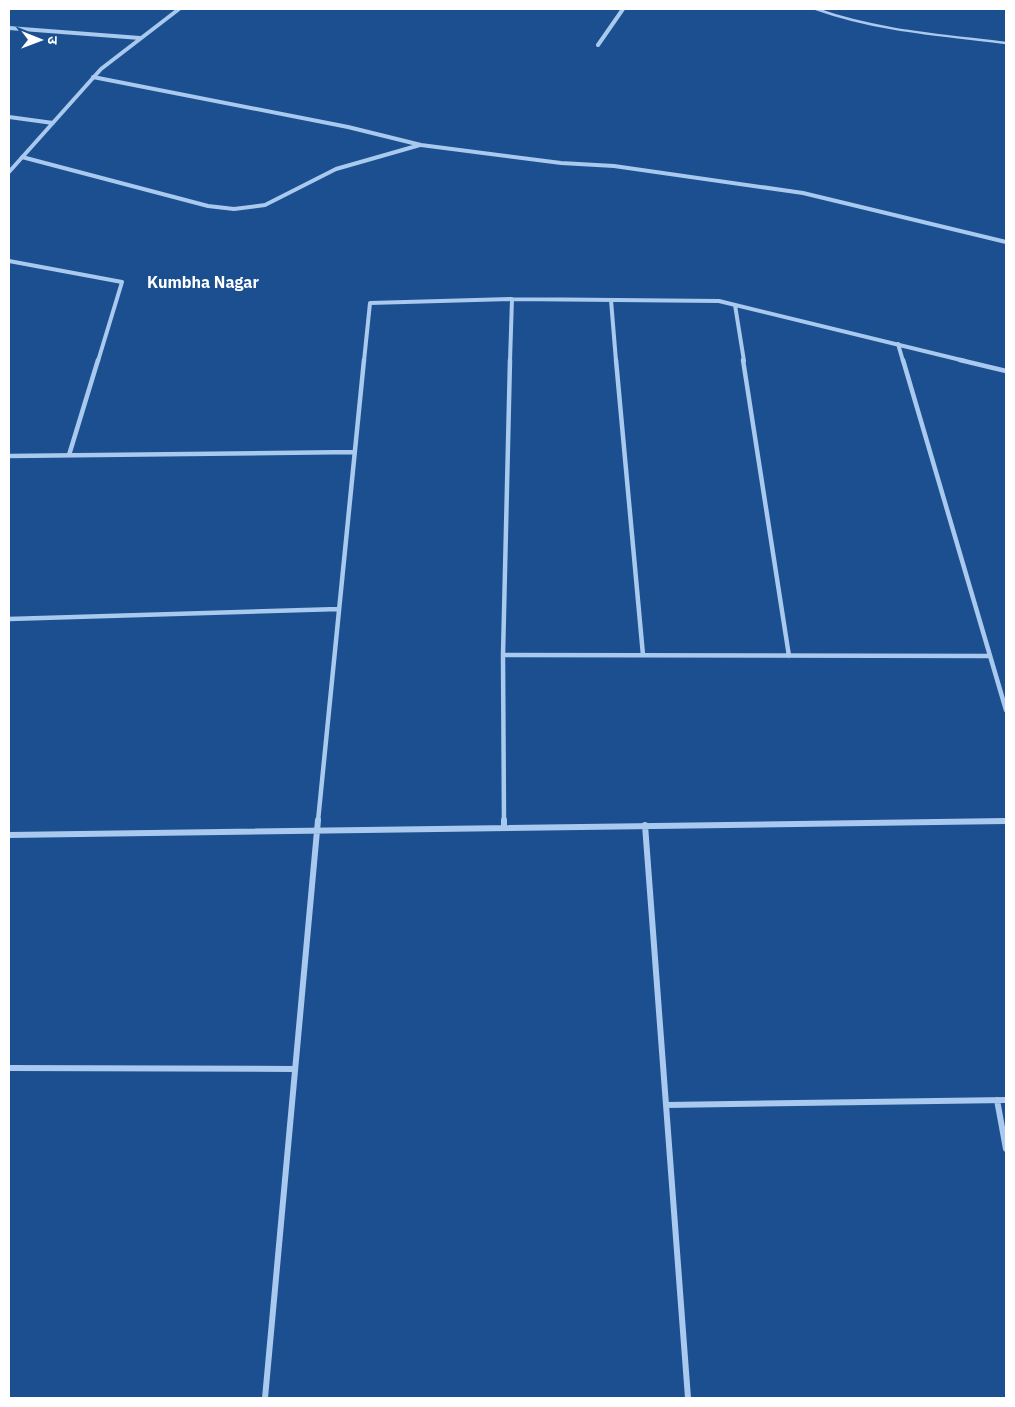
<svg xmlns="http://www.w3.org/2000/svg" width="1015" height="1407" font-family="'IBM Plex Sans','Noto Sans Devanagari',sans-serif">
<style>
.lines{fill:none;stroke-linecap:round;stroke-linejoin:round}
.lane{stroke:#a9c9ee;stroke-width:2.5}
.street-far2{stroke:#a9c9ee;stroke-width:4}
.street-far1{stroke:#a9c9ee;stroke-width:4.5}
.street{stroke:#a9c9ee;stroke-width:6}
.labels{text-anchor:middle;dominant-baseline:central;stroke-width:4.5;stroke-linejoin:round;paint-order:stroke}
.far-district-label{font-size:16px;font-weight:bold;fill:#fff;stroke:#1b4f8f}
</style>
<rect width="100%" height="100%" fill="#1b4f8f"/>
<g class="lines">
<path class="lane" d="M816,9C878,31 941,35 1006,43"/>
<path class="street-far2" d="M9,28L140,38
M598,45L623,9
M93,77L348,127L421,145L561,163L614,166L803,193L1006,242
M9,117L53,123
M22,157L208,206L234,209L265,205L336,169L420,145
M9,172L101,69L179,9
M9,261L122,282L98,361
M611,300L616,361
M735,305L744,361
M898,344L903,361
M364,361L370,303L512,299L719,301L965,361
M510,361L512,299"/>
<path class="street-far1" d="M616,360L643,655
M743,360L789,656
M903,360L1006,710
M960,360L1006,371
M69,455L98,360
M9,456L354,452
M9,619L339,609
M503,655L990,656
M318,821L364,360
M504,821L503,655L510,360"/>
<path class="street" d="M504,820V828
M645,825L688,1398
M9,835L1006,821
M9,1068L295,1069
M997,1100L1006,1149
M666,1105L1006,1100
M265,1398L318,820"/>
</g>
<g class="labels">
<g class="far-district-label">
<text x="203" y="282">Kumbha Nagar</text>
</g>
</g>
<rect width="1015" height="1407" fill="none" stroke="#ffffff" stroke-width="20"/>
<g transform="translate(40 40) rotate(91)" stroke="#1b4f8f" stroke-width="4" paint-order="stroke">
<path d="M0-4L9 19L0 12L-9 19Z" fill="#ffffff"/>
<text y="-8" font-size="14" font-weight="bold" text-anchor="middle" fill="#ffffff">उ</text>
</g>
</svg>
